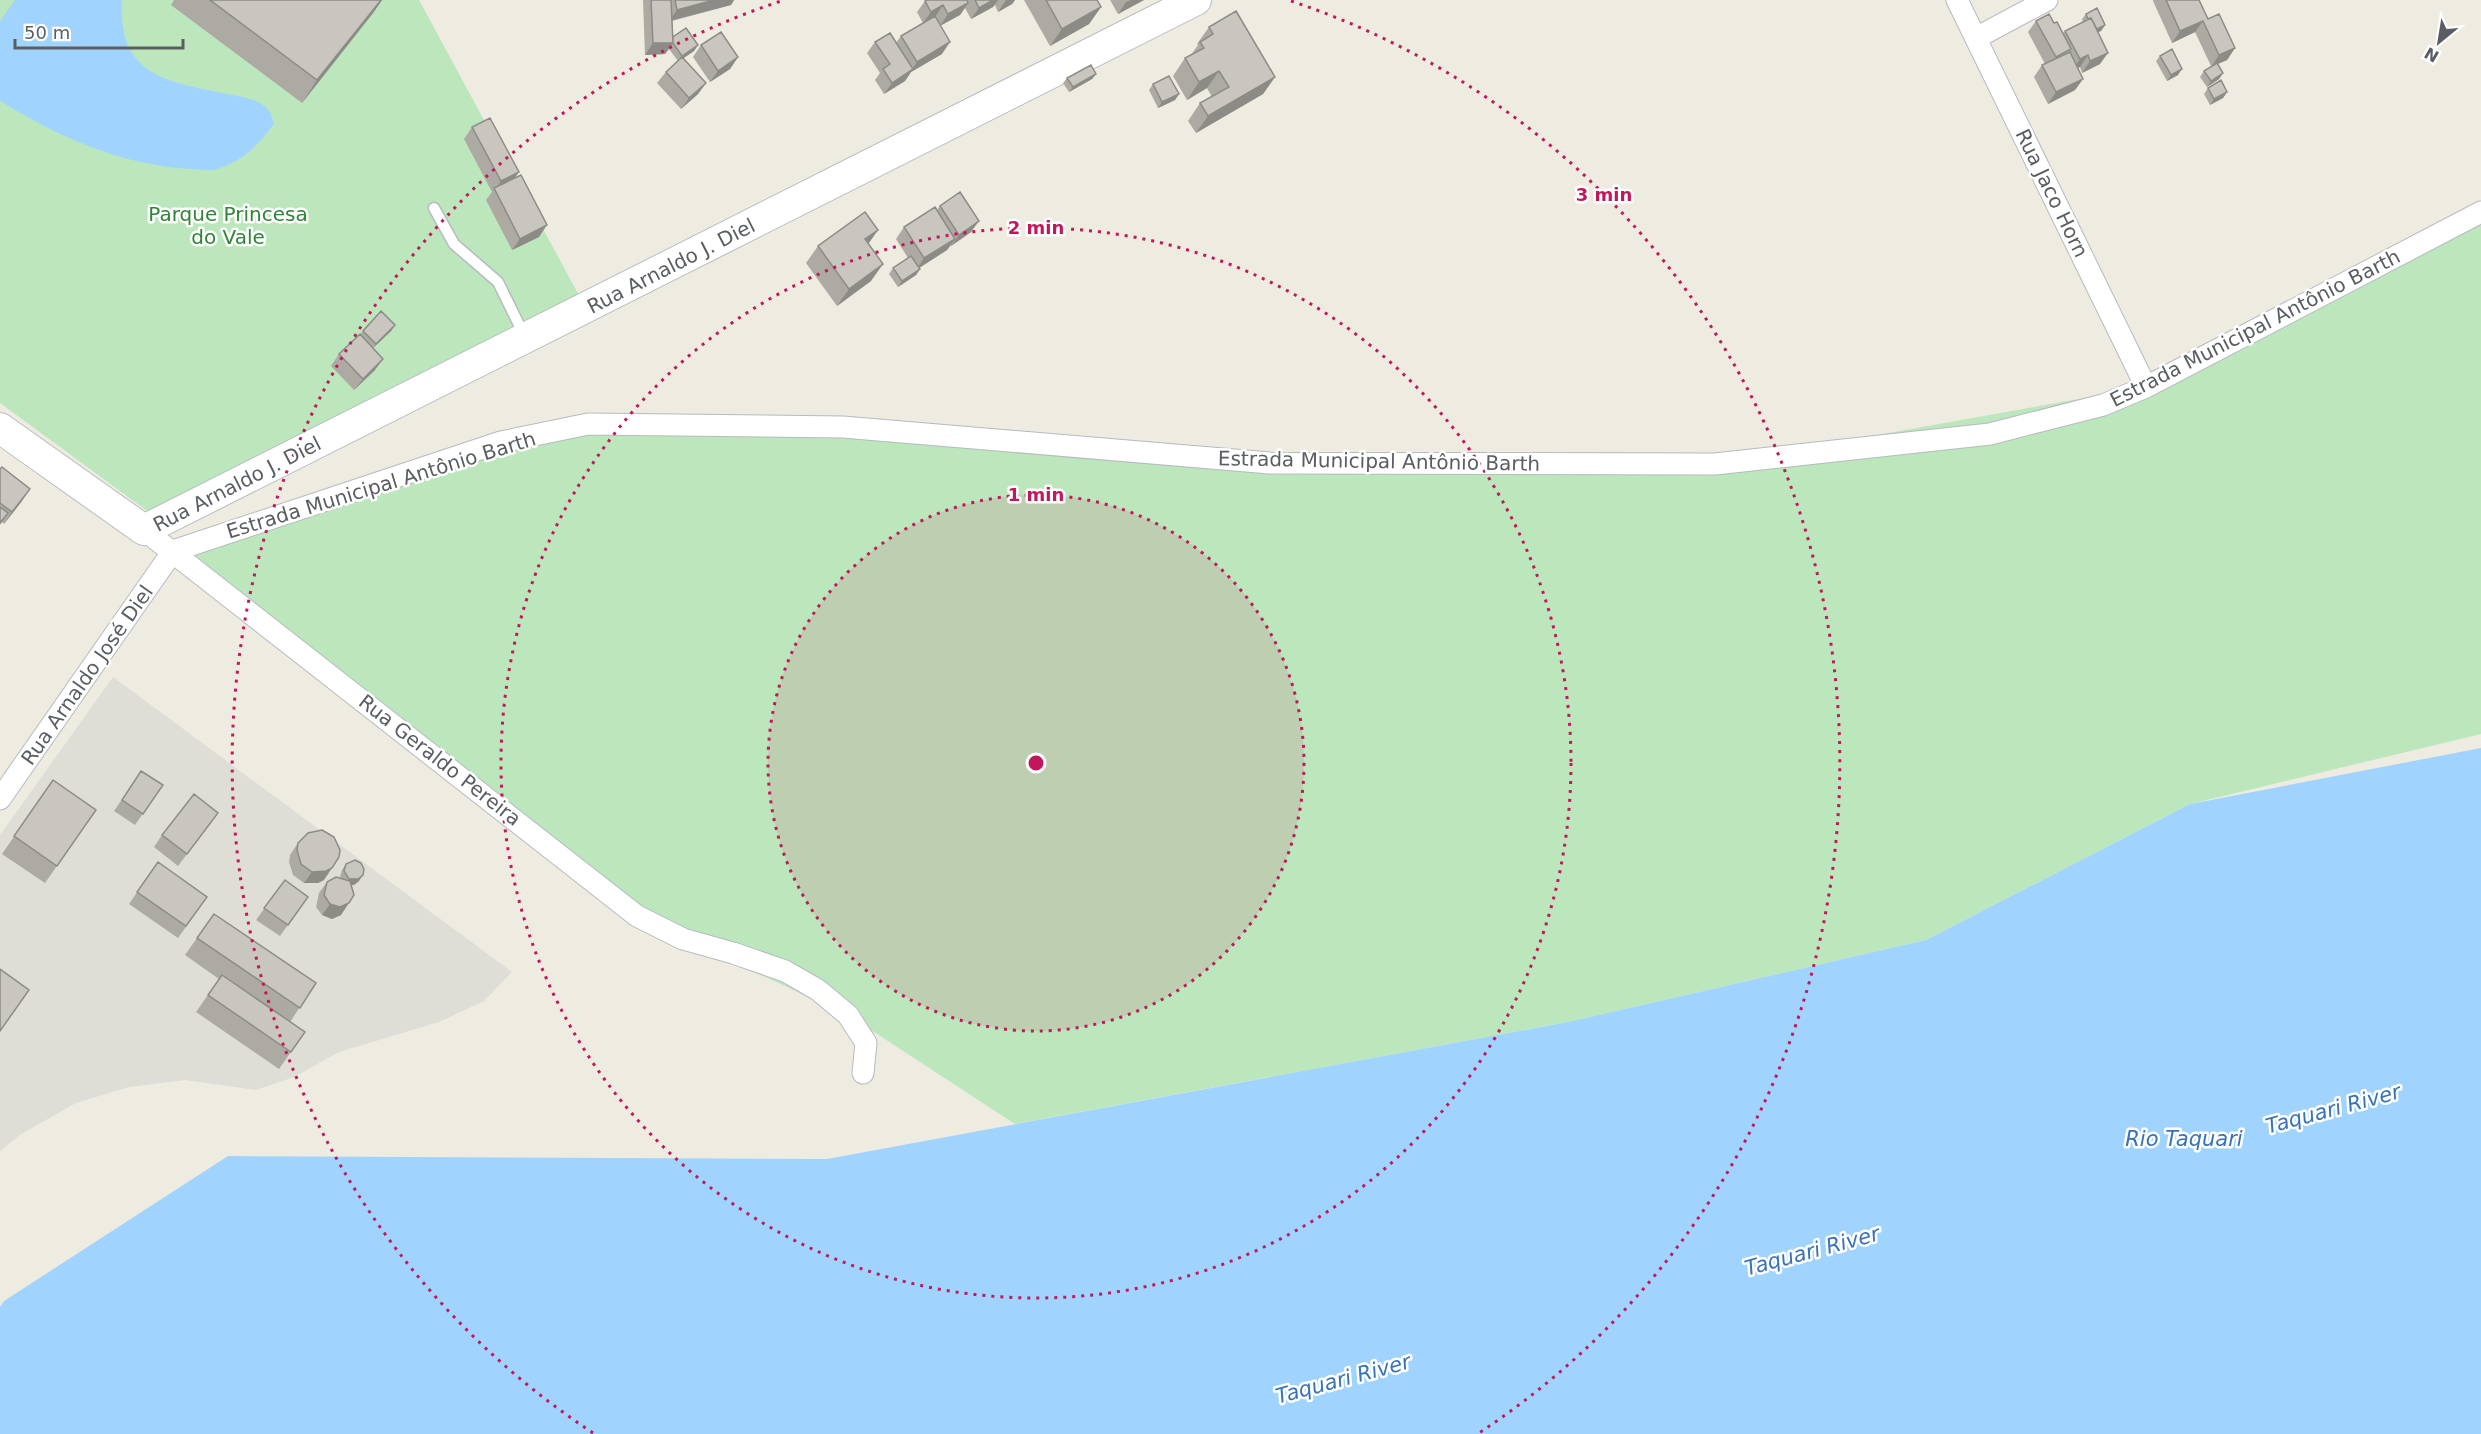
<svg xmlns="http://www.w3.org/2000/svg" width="2481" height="1434" font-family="'DejaVu Sans',sans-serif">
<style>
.industrial{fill:#deddd6}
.green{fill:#bce7bd}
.water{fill:#a0d4ff}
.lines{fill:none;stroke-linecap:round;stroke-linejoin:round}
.lane-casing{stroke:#b7babf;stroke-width:13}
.street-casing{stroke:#b7babf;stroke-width:23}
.secondary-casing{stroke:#b7bbc1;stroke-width:32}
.lane{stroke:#fff;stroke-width:10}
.street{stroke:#fff;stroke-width:21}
.secondary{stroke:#fff;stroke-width:30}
.wall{fill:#adaaa4}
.shaded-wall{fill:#8d8b86}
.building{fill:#c9c6bf;stroke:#8d8b86;stroke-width:1.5}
.ring{fill:none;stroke:#c2185b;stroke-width:3;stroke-dasharray:3 6}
.labels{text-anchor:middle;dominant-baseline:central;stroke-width:5;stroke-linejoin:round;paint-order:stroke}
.street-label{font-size:20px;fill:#5a5e63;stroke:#fff}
.park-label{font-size:20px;fill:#2f8535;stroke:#fff}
.water-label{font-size:21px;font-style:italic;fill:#3873b7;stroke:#fff}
.centre{fill:#c2185b;stroke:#fff;stroke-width:3}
.ring-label{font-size:18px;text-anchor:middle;font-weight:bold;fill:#c2185b;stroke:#fff;stroke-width:5;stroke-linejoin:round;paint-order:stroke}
</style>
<rect width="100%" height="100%" fill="#eeebe1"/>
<path class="industrial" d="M113,677L512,972L484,1001L439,1022L339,1052L294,1077L256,1090L185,1080L129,1087L76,1103L21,1134L0,1151V835Z"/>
<path class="green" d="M0,0H419L581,299L154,516L0,403Z
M2481,212V734L2190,804L1926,940L1568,1022L1015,1124L848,1015L683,939L173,551L588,424L843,427L1270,463L1715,464L2146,387Z"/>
<path class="water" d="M15,0H122C117,79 171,82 232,95C245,97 261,100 269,111C272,115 273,121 274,124C258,145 243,161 217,169C209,172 198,169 190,169C121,165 58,137 0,101V21Z
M2481,748V1434H0V1307L4,1301L228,1156L827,1159L1568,1022L1926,940L2190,804Z"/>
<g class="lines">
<g class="lane-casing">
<path id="lane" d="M434,208L454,244L498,282L525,337"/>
</g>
<g class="street-casing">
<path id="street" d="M1957,0L2146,387
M1976,38L2047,0
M144,530L637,916L683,939L733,953L785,971L818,990L848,1015L866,1043L863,1073
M173,551L501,442L588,424L843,427L1270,463L1715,464L1990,434L2103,405L2146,387L2481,212
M0,799L173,551"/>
</g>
<g class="secondary-casing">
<path id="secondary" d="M0,428L144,530L1196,0"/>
</g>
<use href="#lane" class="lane"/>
<use href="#street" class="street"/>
<use href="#secondary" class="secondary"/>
</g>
<path class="wall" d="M174,0H382L373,13L302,103L171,5Z
M643,0H734L731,5L672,21L673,37L698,45L694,51L683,58L706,83L698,94L681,109L657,83L666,72L678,61L669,49L665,54L645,55Z
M927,0H1015L1012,4L998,12L995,5L993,7L971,19L965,8L960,15L940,25L942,54L911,72L905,81L884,94L875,80L880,73L867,53L875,42L896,43L901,36L923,23L917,12L925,1Z
M1024,0H1097L1101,7L1089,24L1050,46Z
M1110,0H1144L1118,14Z
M2153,0H2199L2208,19L2235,48L2227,60L2217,64L2223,73L2219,79L2207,87L2200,77L2204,71L2211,66L2195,32L2172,43L2153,1Z
M2086,14L2105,25L2101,31L2098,32L2100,64L2082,73L2080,67L2078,68L2083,79L2075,90L2048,104L2034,77L2042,65L2045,64L2028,32L2036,21L2054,23L2063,33L2065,31L2083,22L2082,19Z
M1209,27L1275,77L1263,94L1196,133L1188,121L1200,103L1212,97L1207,88L1187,100L1173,76L1185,58L1191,55L1198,45L1197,44Z
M701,45L738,57L730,69L710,82L693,57Z
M2160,56L2178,75L2167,81L2156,61Z
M1096,74L1092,79L1069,92L1063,83L1067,78Z
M1153,84L1179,94L1175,100L1158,108L1149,90Z
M2208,88L2227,92L2223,98L2210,105L2204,94Z
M472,127L519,172L514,178L539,237L512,250L486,200L492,192L464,139Z
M940,206L971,232L951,246V245L947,250L919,268L920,269L916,275L898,287L889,274L893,268L908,258L896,239L904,227L937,210Z
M878,230L868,244L871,281L837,306L806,263L818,246Z
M395,325L391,331L373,348L375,370L354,390L331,366L339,354L359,336L363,331Z
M0,469L22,501L4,524L2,522L0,525Z
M141,771L163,785L135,825L114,811Z
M53,780L96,810L45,883L2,854Z
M218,813L178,866L154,847L162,835Z
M298,843L324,880L318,883H304L293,875L289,862L290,855Z
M158,862L207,897L178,938L129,904Z
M346,864L359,881L354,885H351L341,915L332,919L322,915L316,907L319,893L327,882L341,878L340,877L342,870Z
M285,880L308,897L280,936L256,920Z
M214,914L316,983L290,1022L305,1032L279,1069L196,1012L219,979L185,955Z"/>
<path class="shaded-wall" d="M381,0H382L373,13L302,103L317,80Z
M714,0H734L731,5L669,21L677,10Z
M993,0H998L993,7L971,19L979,8Z
M1006,0H1015L1012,4L998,12Z
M1131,0H1144L1118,14L1126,2Z
M968,3L960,15L940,26L948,14Z
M943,5L935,17L923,23L931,12Z
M1101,7L1089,24L1050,46L1062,29Z
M2203,21L2195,32L2172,43L2180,31Z
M2105,25L2101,31L2089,36L2093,30Z
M950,42L942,54L911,72L905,81L884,94L892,83L911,71L917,62Z
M653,43H673L665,54L645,55Z
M698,45L694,51L678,62L682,56Z
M2235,48L2227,60L2211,67L2219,55Z
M2108,53L2100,64L2082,73L2090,61Z
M2088,55L2080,67L2072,70L2080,59Z
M738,57L730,69L710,82L718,71Z
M2182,69L2178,75L2167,81L2171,75Z
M1219,71L1207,88L1187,100L1199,82Z
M2223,73L2219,79L2207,87L2211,81Z
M1096,74L1092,79L1069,92L1073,87Z
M1275,77L1263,94L1196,133L1208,116Z
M2083,79L2075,90L2048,104L2056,92Z
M706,83L698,94L681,109L689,98Z
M2227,92L2223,98L2210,105L2214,99Z
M1179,94L1175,100L1158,108L1162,102Z
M519,172L511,183L495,190L501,181Z
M979,221L971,232L951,246L959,235Z
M547,225L539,237L512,250L520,239Z
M878,230L866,247L865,239Z
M955,239L947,250L916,270L924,258Z
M883,264L871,281L837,306L849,289Z
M920,269L916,275L898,287L902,281Z
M395,325L391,331L372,349L376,344Z
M383,359L375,370L354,390L363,379Z
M30,489L22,501L4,524L12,512Z
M332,868L324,880L318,883H304L312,872Z
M363,875L359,881L354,885H345L349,879Z
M349,903L341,915L332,919L322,915L330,904Z"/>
<path class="building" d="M210,0H381L317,80Z
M651,0H671L673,43H653Z
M675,0H714L677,10Z
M927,0H967L968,3L948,14L943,5L931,12L925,1Z
M975,0H993L979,8Z
M1046,0H1097L1101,7L1062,29Z
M2166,0H2199L2208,19L2219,14L2235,48L2219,55L2203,21L2180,31Z
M2097,8L2105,25L2097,29L2091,18L2088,19L2086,14Z
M1236,11L1275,77L1208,116L1200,103L1229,87L1219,71L1199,82L1185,58L1204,48L1200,42L1213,34L1209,27Z
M2049,14L2054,23L2057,22L2071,49L2056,57L2036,21Z
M935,16L950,42L917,62L901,36Z
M2091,18L2108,53L2090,61L2088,55L2080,59L2065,31Z
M686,28L698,45L682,56L673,43V37Z
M721,32L738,57L718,71L701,45Z
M890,33L913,69L892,83L883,69L890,64L875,42Z
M2172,49L2182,69L2171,75L2160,56Z
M2070,52L2083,79L2056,92L2042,65Z
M682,57L706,83L689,98L666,72Z
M2217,63L2223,73L2211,81L2204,71Z
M1091,65L1096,74L1073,87L1067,78Z
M1169,76L1179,94L1162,102L1153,84Z
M2221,80L2227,92L2214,99L2208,88Z
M490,118L519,172L501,181L472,127Z
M521,175L547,225L520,239L494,188Z
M960,192L979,221L959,235L940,206Z
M935,207L955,239L924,258L904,227Z
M865,212L878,230L865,239L883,264L849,289L818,246Z
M911,256L920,269L902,281L893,268Z
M381,311L395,325L376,344L363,331Z
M360,334L383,359L363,379L339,354Z
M2,467L30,489L12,512L0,503V469Z
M0,507L8,513L0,523Z
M141,771L163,785L143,814L122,800Z
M53,780L96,810L57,866L14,836Z
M194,794L218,813L187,854L162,835Z
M322,830L334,837L340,850L339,857L332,868L326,871L312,872L301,864L297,850L298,843L308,833Z
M355,860L361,863L364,869L363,875L358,879H349L344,871L346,864Z
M158,862L207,897L186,926L137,892Z
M336,877L350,881L354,895L349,903L340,907L330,904L324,895L327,882Z
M285,880L308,897L288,925L264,908Z
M214,914L316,983L300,1008L197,938Z
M0,969L29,990L0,1031Z
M222,975L305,1032L291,1052L208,995Z"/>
<circle cx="1036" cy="763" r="268" fill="#c2185b" fill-opacity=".12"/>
<g class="ring">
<circle cx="1036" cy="763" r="268"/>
<circle cx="1036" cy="763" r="535"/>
<path d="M593 1433A803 803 0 0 1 781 1M1291 1A803 803 0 0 1 1479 1433"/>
</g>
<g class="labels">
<g class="street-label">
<text transform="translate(2052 193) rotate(64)">Rua Jaco Horn</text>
<text transform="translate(671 266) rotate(-27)">Rua Arnaldo J. Diel</text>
<text transform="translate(2255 328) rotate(-27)">Estrada Municipal Antônio Barth</text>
<text transform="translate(1379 461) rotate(1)">Estrada Municipal Antônio Barth</text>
<text transform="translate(237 484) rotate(-27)">Rua Arnaldo J. Diel</text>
<text transform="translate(381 485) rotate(-17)">Estrada Municipal Antônio Barth</text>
<text transform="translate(87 675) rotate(-55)">Rua Arnaldo José Diel</text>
<text transform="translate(440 760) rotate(38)">Rua Geraldo Pereira</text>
</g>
<g class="park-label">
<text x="228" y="214">Parque Princesa<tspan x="228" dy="23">do Vale</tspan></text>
</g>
<g class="water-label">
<text transform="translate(2333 1109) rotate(-15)">Taquari River</text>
<text x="2184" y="1139">Rio Taquari</text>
<text transform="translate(1812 1251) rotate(-15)">Taquari River</text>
<text transform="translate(1343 1379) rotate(-15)">Taquari River</text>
</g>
</g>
<circle cx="1036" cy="763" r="9" class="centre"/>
<g class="ring-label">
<text x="1604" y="201">3 min</text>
<text x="1036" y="234">2 min</text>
<text x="1036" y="501">1 min</text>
</g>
<g transform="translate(2439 42) rotate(210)" stroke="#ffffff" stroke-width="4.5" paint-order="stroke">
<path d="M0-4.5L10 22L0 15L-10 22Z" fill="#5a5e63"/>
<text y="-9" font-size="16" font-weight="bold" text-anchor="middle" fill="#5a5e63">N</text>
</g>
<path d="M15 39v9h168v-9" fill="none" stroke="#5a5e63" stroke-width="3"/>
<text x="24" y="39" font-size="18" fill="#5a5e63" stroke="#ffffff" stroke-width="4.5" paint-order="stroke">50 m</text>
</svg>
